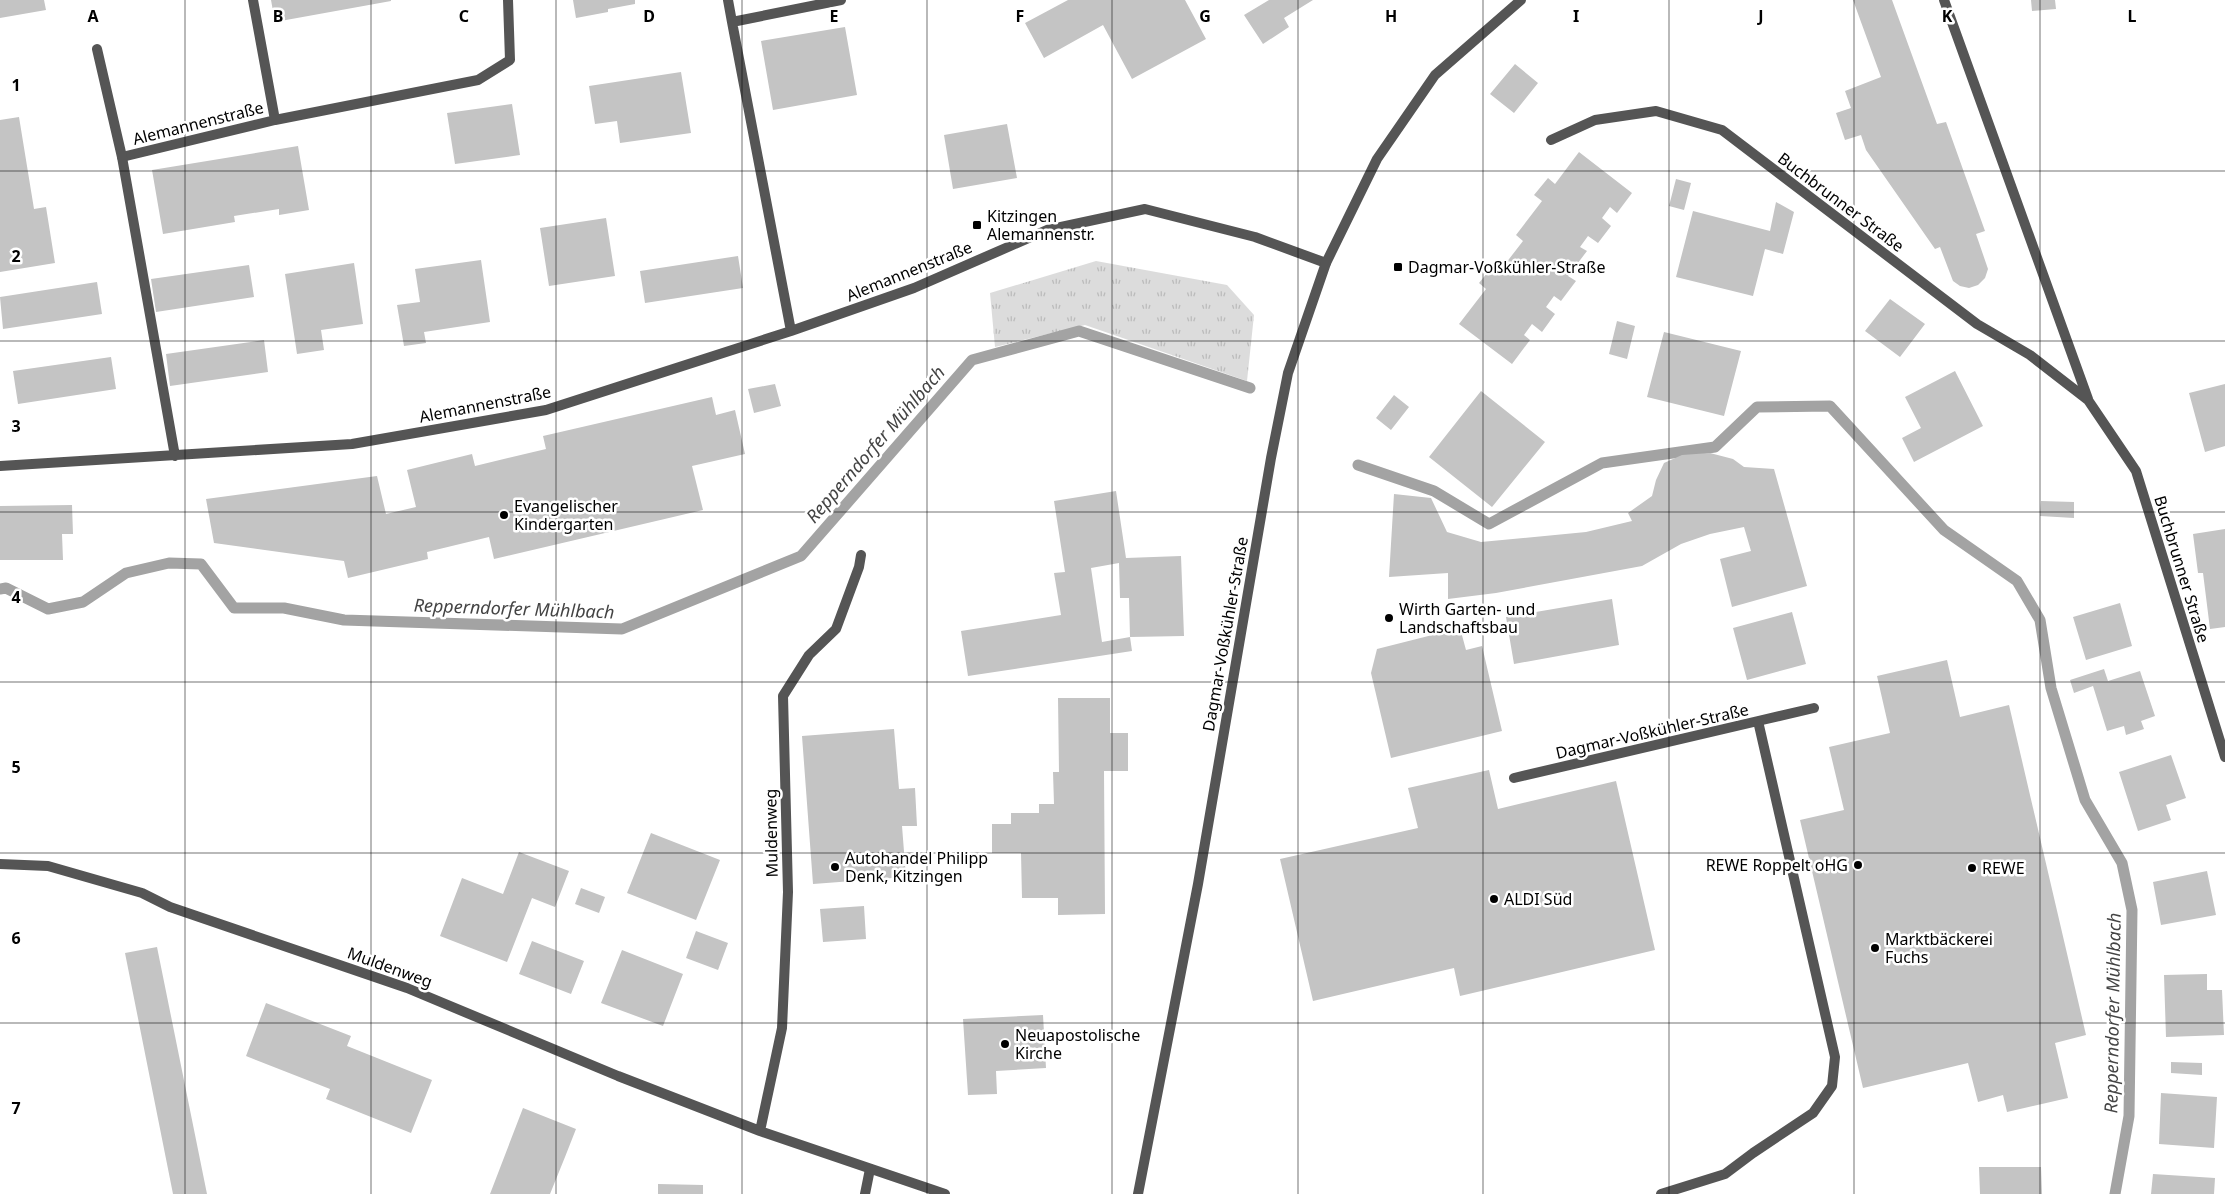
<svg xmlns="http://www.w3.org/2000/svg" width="2225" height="1194" font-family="'Noto Sans',sans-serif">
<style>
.grass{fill:url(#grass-tufts)}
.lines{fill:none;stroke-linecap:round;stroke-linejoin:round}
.stream{stroke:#a3a3a3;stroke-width:11}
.building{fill:#c4c4c4}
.service{stroke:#555;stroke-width:10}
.minor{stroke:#555;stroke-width:10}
.tertiary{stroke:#555;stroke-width:10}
.grid{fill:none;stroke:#000;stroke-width:1;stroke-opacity:0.55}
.poi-dot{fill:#000;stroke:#fff;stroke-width:2}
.labels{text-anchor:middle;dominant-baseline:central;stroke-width:5;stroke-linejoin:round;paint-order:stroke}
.street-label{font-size:16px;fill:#000;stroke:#fff}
.poi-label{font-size:16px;fill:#000;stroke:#fff;text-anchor:start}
.water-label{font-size:18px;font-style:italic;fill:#444;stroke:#fff}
.grid-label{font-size:16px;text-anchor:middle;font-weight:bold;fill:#000;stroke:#fff;stroke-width:5;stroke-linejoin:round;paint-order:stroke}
</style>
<defs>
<pattern id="grass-tufts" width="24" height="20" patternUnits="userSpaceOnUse" patternTransform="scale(1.25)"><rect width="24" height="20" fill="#dcdcdc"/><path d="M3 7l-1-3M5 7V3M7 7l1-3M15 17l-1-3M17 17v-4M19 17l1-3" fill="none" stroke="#bbb"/></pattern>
</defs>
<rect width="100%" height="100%" fill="#fff"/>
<path class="grass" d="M1096,261L1227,285L1254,315L1247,381L1085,325L995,347L990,293Z"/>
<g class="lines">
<path class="stream" d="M1358,465L1434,491L1489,524L1602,463L1715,447L1757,407L1830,406L1944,530L2017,581L2040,620L2051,688L2085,800L2122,863L2132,910L2129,1116L2115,1194
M0,589L6,588L48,609L83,602L126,573L169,563L201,564L234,608H284L344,620L622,629L801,556L972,360L1079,331L1250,388"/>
</g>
<path class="building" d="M0,0H44L46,10L0,18Z
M271,0H391V1L275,22Z
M573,0H635V4L608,9V12L576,18Z
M1068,0H1185L1206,39L1132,79L1103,25L1044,58L1025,23Z
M1269,0H1313L1284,18L1289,27L1263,44L1244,15Z
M1853,0H1892L1937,124L1946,122L1985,231L1976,234L1988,269L1985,278L1978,285L1969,288L1960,286L1953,281L1940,247L1935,249L1866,150L1861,135L1845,140L1836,113L1851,108L1845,91L1881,77Z
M2031,0H2055L2056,9L2032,11Z
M845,27L857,95L773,110L761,41Z
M1515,64L1538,83L1514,113L1490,94Z
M681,72L691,133L620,143L617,121L595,124L589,86Z
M512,104L520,155L455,164L447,113Z
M19,117L34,209L46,207L55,263L0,272V120Z
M1007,124L1017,178L953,189L944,135Z
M298,146L309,210L279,215V209L234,216L235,222L163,234L152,170Z
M1579,152L1632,193L1617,213L1610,207L1602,218L1611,226L1598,243L1588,236L1580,247L1587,251L1568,276L1576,281L1561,301L1554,296L1546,307L1555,314L1542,332L1532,324L1524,335L1530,340L1512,364L1459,324L1486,289L1479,283L1492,267L1499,272L1523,241L1516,235L1542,201L1534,195L1548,178L1555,184Z
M1676,179L1691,183L1684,210L1669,206Z
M1776,202L1794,212L1783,254L1765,249L1753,296L1676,277L1693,211L1770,231Z
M606,218L615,276L549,286L540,228Z
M738,256L743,288L645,303L640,271Z
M481,260L490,322L424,332L426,343L404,346L397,305L420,302L415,269Z
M354,263L363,324L321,330L324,350L297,354L285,274Z
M249,265L254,297L156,312L151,279Z
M97,282L102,314L3,329L0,297Z
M1890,299L1925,324L1900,357L1865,331Z
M1617,321L1635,326L1627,359L1609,354Z
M1664,332L1741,351L1724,416L1647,397Z
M264,340L268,372L170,386L166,354Z
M111,357L116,389L18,404L13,371Z
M1955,371L1983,426L1914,462L1902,438L1921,428L1905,397Z
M775,384L781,406L754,413L748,389Z
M2225,384V446L2205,452L2189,393Z
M1481,391L1545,442L1492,507L1429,457Z
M1394,395L1409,407L1391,430L1376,418Z
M712,397L716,415L735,410L745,454L692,466L703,510L494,559L489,537L427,552L428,559L348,578L344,561L214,543L206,499L377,476L386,514L416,507L407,470L472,454L475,466L546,449L543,436Z
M1710,453L1733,459L1744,467L1774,469L1807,586L1732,607L1720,559L1751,551L1744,527L1710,534L1681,544L1642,566L1496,593L1448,599V573L1389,577L1394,494L1431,498L1447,532L1481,542L1586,532L1632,521L1628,513L1652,496L1656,480L1664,463L1682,455Z
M1116,491L1126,558L1181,556L1184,636L1130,637L1129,598H1120L1119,563L1091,568L1102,642L1130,637L1132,651L968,676L961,631L1061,615L1054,573L1065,572L1054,501Z
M2041,501L2074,502V518L2040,516Z
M72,505L73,534H62L63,560H0V506Z
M2225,529V627L2210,629L2203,573H2198L2193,534Z
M1612,599L1619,645L1514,664L1506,617Z
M2120,603L2132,646L2086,660L2073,617Z
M1792,612L1806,664L1747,680L1733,628Z
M1460,628L1466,650L1482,646L1502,731L1391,758L1371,673L1377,649Z
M1947,660L1960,717L2009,705L2086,1035L2055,1043L2068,1098L2007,1112L2003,1095L1978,1102L1968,1063L1863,1088L1800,820L1844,810L1829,747L1890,733L1877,676Z
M2104,669L2108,681L2140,671L2155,716L2141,721L2144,729L2126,735L2124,726L2107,731L2093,686L2074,693L2070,680Z
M1058,698H1110V733H1128V771H1104L1105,914L1058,915V898H1022L1021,853H992V824H1011V813H1039V804H1054L1053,772H1059Z
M894,729L899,789L915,788L917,826H902L906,877L813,884L802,736Z
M2171,755L2186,798L2166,805L2171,820L2138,831L2119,772Z
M1489,770L1498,809L1616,781L1655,950L1460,996L1454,968L1313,1001L1280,859L1418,828L1408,788Z
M651,833L720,860L696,920L627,893Z
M519,852L569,871L555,907L532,898L507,962L440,936L462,878L503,894Z
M2207,871L2216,915L2161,925L2153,882Z
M581,888L605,897L599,913L575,904Z
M864,906L866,939L823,942L820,909Z
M696,931L728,943L718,970L686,958Z
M532,941L584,961L571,994L519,974Z
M157,947L207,1194H173L125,953Z
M622,950L683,974L663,1026L601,1003Z
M2207,974V990H2222L2224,1035L2166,1037L2164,975Z
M266,1003L351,1036L347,1046L432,1080L411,1133L326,1099L330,1089L246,1056Z
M1043,1015L1046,1068L996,1071L997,1094L968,1095L963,1019Z
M2171,1062L2202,1063V1075L2171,1073Z
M2161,1093L2217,1097L2214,1148L2159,1144Z
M523,1108L576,1129L565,1157L550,1194H490Z
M1979,1167H2041L2042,1194H1980Z
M2153,1174L2215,1178L2214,1194H2151Z
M658,1184L703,1185V1194H658Z"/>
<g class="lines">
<path class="service" d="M253,0L275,120
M122,157L275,120L478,80L510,60L508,0
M1758,721L1814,708
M1514,778L1758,721L1835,1057L1832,1086L1813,1113L1753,1153L1725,1174L1661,1194
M865,1194L870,1169"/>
<path class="minor" d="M728,0L732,22
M1944,0L2088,399
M97,49L122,157L175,456
M1551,140L1595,120L1656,111L1722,130L1977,324L2030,355L2088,400L2136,471L2225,757
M791,331L732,22L841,0
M0,466L352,444L546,410L791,331L914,288L1047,230L1145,209L1255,237L1326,263
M0,864L48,866L142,893L170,907L407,988L618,1076L760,1131L945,1194
M760,1131L782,1028L788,892L783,696L809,655L836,629L859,567L861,555"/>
<path class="tertiary" d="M1138,1194L1198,884L1271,458L1288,373L1326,263L1377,159L1435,75L1521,0"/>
</g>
<path class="grid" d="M185,0V1194M371,0V1194M556,0V1194M742,0V1194M927,0V1194M1112,0V1194M1298,0V1194M1483,0V1194M1669,0V1194M1854,0V1194M2040,0V1194M0,171H2225M0,341H2225M0,512H2225M0,682H2225M0,853H2225M0,1023H2225"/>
<g class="poi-dot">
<rect x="972" y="220" width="10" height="10" rx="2.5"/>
<rect x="1393" y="262" width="10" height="10" rx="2.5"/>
<circle cx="504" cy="515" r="5"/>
<circle cx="1389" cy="618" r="5"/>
<circle cx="1858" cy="865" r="5"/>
<circle cx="835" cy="867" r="5"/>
<circle cx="1972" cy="868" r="5"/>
<circle cx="1494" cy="899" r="5"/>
<circle cx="1875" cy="948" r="5"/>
<circle cx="1005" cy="1044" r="5"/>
</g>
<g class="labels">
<g class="street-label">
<text transform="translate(198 123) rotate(-14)">Alemannenstraße</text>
<text transform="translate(1841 202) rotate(37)">Buchbrunner Straße</text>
<text transform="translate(909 271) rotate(-22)">Alemannenstraße</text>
<text transform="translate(485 404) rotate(-11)">Alemannenstraße</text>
<text transform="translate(2182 569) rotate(73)">Buchbrunner Straße</text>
<text transform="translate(1225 634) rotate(-80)">Dagmar-Voßkühler-Straße</text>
<text transform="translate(1652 731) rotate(-13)">Dagmar-Voßkühler-Straße</text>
<text transform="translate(771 833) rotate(-91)">Muldenweg</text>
<text transform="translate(390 967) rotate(20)">Muldenweg</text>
</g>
<g class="poi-label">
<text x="987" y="216">Kitzingen<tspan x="987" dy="18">Alemannenstr.</tspan></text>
<text x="1408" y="267">Dagmar-Voßkühler-Straße</text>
<text x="514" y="506">Evangelischer<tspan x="514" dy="18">Kindergarten</tspan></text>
<text x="1399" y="609">Wirth Garten- und<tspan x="1399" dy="18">Landschaftsbau</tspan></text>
<text x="845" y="858">Autohandel Philipp<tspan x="845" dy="18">Denk, Kitzingen</tspan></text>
<text x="1848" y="865" text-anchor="end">REWE Roppelt oHG</text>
<text x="1982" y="868">REWE</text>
<text x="1504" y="899">ALDI Süd</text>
<text x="1885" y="939">Marktbäckerei<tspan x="1885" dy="18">Fuchs</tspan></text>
<text x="1015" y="1035">Neuapostolische<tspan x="1015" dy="18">Kirche</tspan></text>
</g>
<g class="water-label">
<text transform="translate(875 444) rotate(-49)">Repperndorfer Mühlbach</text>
<text transform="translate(514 608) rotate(2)">Repperndorfer Mühlbach</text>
<text transform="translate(2112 1013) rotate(-89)">Repperndorfer Mühlbach</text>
</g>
</g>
<g class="grid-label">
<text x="93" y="22">A</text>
<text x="278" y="22">B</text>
<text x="464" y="22">C</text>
<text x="649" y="22">D</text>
<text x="834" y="22">E</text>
<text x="1020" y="22">F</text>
<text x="1205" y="22">G</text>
<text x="1391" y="22">H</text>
<text x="1576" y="22">I</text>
<text x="1761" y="22">J</text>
<text x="1947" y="22">K</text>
<text x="2132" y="22">L</text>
<text x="16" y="91">1</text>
<text x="16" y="262">2</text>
<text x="16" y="432">3</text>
<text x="16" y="603">4</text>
<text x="16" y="773">5</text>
<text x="16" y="944">6</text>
<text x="16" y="1114">7</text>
</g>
</svg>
